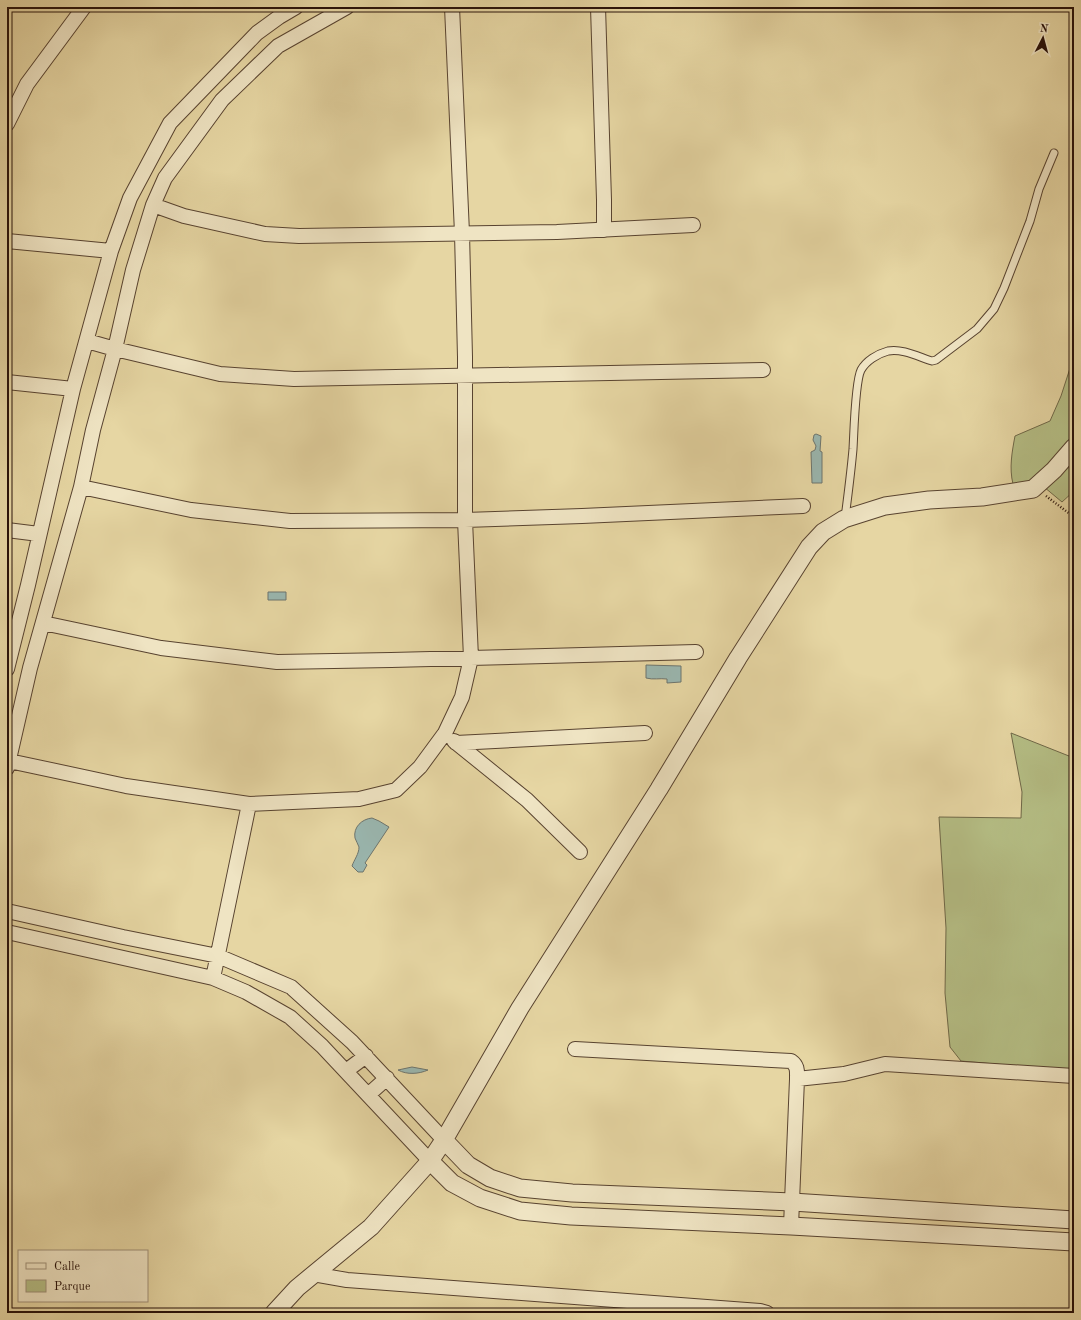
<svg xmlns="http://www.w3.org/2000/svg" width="1081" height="1320" font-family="'Old Standard TT',serif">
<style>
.green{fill:#b5be85;stroke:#6f6848}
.water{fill:#9ab7b0;stroke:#6d756e}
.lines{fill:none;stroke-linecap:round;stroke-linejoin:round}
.service-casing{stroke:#584330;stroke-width:9}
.minor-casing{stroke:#584330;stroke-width:16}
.tertiary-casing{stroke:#584330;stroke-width:19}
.path{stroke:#29120a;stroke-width:2.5;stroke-dasharray:1 2;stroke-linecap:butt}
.service{stroke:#efe4c3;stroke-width:7}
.minor{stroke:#efe4c3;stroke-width:14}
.tertiary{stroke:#efe4c3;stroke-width:17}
</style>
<rect width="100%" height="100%" fill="#e6d6a3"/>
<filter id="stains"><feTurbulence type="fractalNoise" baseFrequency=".005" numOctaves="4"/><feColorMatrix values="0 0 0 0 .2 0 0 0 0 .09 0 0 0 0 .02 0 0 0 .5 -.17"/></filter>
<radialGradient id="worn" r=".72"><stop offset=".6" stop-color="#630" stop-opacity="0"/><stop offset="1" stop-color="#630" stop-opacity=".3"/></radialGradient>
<path class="green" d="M1074,356V491L1062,502L1044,487L1013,484C1009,468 1012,452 1015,436L1050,421L1061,396Z
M1011,733L1074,758V1071L961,1061L950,1047L945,993L946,928L939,817L1021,818L1022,792Z"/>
<path class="water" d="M816,434L821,436L820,451L822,452V483H812L811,452L815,450L816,446L813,440L814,435Z
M268,592H286V600H268Z
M646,665L681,666V682L667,683V679C660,678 653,680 646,678Z
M372,818L379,821L389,827L365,863L367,865L363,872H358L352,866C354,860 359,854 359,847C358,844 356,841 355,838C353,827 362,819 372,818Z
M412,1067L428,1070C419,1074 407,1075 398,1070Z"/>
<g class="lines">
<g class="service-casing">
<path id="service" d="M845,518C848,495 851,472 853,449C854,433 855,382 861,370C866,361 877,354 888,351C902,348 919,357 932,361L936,360L977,329L994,309L1004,288L1030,221L1039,189L1054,153"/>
</g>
<g class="minor-casing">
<path id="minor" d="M598,7L604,200V230
M7,124L27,84L84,7
M153,205L184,216L265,234L299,236L557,232L693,225
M7,241L111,251
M87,341L115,349L220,374L294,379L763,370
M7,382L73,389
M81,487L191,510L290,521L465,520L582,516L803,506
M7,530L39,534
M43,623L161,648L277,662L391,660L696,652
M7,669L28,585L73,389L111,251L130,198L170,123L257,33L279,17L296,7
M454,741L527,800L580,852
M456,743L645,733
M9,761L126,786L249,804L359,799L396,790L420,767L445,733L462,697L471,658L465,520V357L462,233L452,7
M7,768L30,668L81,487L93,430L115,349L133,270L153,205L165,178L222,100L278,46L347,7
M7,911L123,937L218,956L291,987L352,1042L444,1140
M7,932L213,978L246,992L290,1017L322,1046L430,1161
M213,978L249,804
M575,1049L791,1061C798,1066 797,1071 797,1079L791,1226
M346,1071L366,1056
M797,1079L844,1074L885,1064L1074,1076
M368,1095L387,1078
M313,1274L347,1280L760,1311L767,1313"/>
</g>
<g class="tertiary-casing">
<path id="tertiary" d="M444,1140L468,1165L490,1178L520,1188L572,1193L792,1202L1074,1220
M430,1161L452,1183L480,1198L520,1211L571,1216L791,1226L1074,1242
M274,1313L297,1288L371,1227L430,1161L444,1140L520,1008L659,789L738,658L809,547L823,532L844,519L885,506L929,500L982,497L1033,489L1054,470L1074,447"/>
</g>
<path class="path" d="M1046,496L1074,517"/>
<use href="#service" class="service"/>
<use href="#minor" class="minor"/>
<use href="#tertiary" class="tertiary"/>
</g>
<rect width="1081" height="1320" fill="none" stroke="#e6d6a3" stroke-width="24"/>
<rect x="8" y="8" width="1065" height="1304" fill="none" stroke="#29120a" stroke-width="2"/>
<rect x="12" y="12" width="1057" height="1296" fill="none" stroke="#29120a"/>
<rect x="18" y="1250" width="130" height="52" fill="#efe4c3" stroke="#a09079"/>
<rect x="26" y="1263" width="20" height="6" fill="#efe4c3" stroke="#a09079"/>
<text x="54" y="1270" font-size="12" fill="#29120a">Calle</text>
<rect x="26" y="1280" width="20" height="12" fill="#b5be85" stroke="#a09079"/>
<text x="54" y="1290" font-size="12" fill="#29120a">Parque</text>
<g transform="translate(1043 38) rotate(6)" stroke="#efe4c3" stroke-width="3" paint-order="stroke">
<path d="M0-3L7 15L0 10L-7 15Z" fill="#29120a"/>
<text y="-6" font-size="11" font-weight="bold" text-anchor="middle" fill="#29120a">N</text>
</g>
<rect width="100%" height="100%" filter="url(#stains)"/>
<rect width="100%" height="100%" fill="url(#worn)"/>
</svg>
